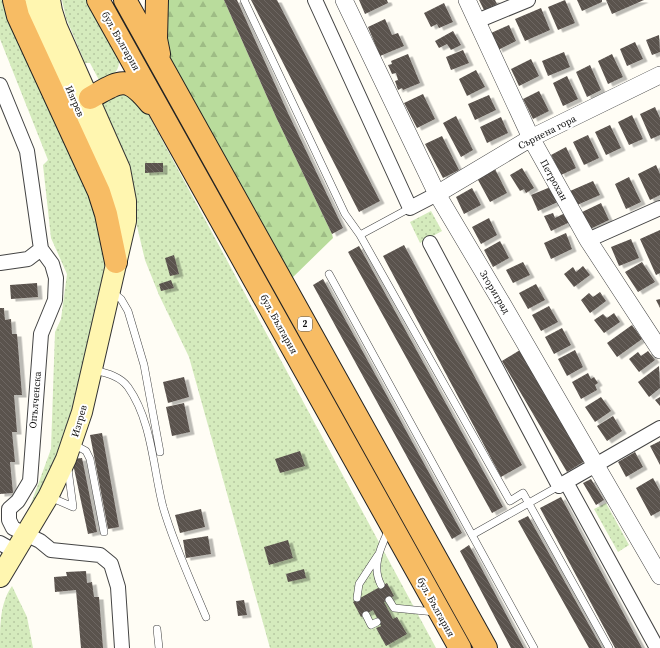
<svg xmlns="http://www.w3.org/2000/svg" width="660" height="648" font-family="'Source Serif 4',serif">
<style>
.green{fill:url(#green-dots)}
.forest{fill:url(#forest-firs)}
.building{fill:url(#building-back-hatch);filter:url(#shadow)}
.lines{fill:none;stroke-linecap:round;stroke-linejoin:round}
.service-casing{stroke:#444;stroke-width:8}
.minor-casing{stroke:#444;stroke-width:16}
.tertiary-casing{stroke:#444;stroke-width:18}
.secondary-casing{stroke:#333;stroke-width:22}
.trunk-casing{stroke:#222;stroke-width:24}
.service{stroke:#fff;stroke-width:7}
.minor{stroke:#fff;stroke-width:14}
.tertiary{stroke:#fff;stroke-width:17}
.secondary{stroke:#fff6b0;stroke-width:20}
.trunk{stroke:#f7bc64;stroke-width:22}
.labels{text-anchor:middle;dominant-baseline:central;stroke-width:4;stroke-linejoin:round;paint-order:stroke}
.shield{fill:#fff;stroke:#585858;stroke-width:1}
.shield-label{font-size:9px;font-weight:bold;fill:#111}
.street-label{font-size:10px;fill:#111;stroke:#fff}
</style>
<defs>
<pattern id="green-dots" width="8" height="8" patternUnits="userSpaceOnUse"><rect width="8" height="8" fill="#d5ebbd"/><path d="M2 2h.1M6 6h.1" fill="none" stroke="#b6c8a1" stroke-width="1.8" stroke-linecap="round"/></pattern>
<pattern id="forest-firs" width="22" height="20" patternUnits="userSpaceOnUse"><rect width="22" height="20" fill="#b9dc9c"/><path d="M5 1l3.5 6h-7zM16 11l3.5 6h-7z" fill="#9ebc85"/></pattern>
<pattern id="building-back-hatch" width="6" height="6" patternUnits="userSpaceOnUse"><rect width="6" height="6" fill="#5a524d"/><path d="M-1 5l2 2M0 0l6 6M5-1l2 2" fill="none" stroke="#6d6662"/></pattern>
<filter id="shadow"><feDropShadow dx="4.5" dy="2.5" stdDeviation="0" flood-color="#0004"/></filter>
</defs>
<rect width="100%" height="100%" fill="#fffdf5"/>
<path class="green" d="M0,0H5L96,211L105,265L73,425L32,508L29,509L51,449L55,332L61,319L67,274L51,238L43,165L48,160L0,39Z
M62,0H86L119,59C120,73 111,76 100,82L90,63H85L66,18Z
M122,89L147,112L436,648H270L189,357L159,295L145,260L136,222L132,186L102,107L105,99Z
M431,211L442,231L420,243L410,222Z
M606,503L629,545L618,552L594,509Z
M12,586L27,617L33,648H0C0,625 0,603 12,586Z"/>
<path class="forest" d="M164,0H224L276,117L332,234L333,238L291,279L165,54Z"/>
<path class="building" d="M224,0H237L287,111L343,228L332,234L276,117Z
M251,0H277L380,201L359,212Z
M359,0H387L388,3L365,14Z
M479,0H495L497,4L484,10Z
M565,0L575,23L558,30L548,7Z
M577,0H602V2L582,11Z
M606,0H644L612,14Z
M444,3L453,22L439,28L437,24L431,27L424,13Z
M541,8L550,30L525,41L515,19Z
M385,19L392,35L398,33L404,46L380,56L368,27Z
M509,25L516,41L498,50L491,33Z
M453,31L461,45L451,50L447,44L439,48L435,41Z
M659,35L660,52L652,55L646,40Z
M635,42L643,59L627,66L620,49Z
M463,50L469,63L451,70L446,57Z
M564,52L570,67L548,76L542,61Z
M408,54L420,83L403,90L402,88L398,90L395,81L398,80L396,73L392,74L388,65L392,64L391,61Z
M612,54L623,77L608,84L598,61Z
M531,59L539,76L519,86L511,69Z
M590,65L601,90L587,97L576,72Z
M476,70L485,87L467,96L459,79Z
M567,76L578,99L563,106L553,83Z
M539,91L549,111L533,119L523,99Z
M423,94L435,119L417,128L404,103Z
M489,95L496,110L475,120L468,104Z
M655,107L660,118V135L651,139L640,114Z
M632,115L643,139L629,145L618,122Z
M456,116L473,150L461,157L443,123Z
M501,117L508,133L487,143L480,127Z
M610,125L621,148L606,155L595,132Z
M588,135L599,158L584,165L573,142Z
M442,136L459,170L443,178L425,144Z
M566,147L576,168L561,175L551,155Z
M145,163H163V172L145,173Z
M656,165L660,174V195L650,200L638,174Z
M522,168L534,188L526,193L524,189L520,191L510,175Z
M495,169L507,193L490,202L477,178Z
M629,177L641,202L626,209L615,184Z
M593,181L600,195L577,205L570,191Z
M553,186L560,201L538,211L531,195Z
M472,188L481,205L464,214L456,197Z
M601,203L609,220L588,230L580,213Z
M553,213L555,218L565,213L570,222L551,231L544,216Z
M489,218L497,235L481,244L472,227Z
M660,230V273L656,275L640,239Z
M566,233L572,249L551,259L544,243Z
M631,239L639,258L619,266L611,247Z
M500,241L509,258L493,267L484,250Z
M404,245L522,465L501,477L383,256Z
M359,246L503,507L492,513L348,252Z
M174,255L179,274L170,276L165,258Z
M523,262L530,275L513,283L506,270Z
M642,262L655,282L638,292L625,272Z
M583,266L590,275L574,287L564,274L573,267L576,272Z
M323,279L462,533L452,539L313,285Z
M171,280L174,288L161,291L159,284Z
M37,283L38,297L11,299L10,285Z
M536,284L545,300L528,309L519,293Z
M600,292L606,301L590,313L581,300L589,293L593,297Z
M660,299V308L656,300Z
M549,306L558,322L541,331L532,315Z
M0,308H4L5,320L11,319L12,334H17L22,395H14L17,432H12L15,462H10L13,493L0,494Z
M614,313L620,322L604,333L594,320L603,314L607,318Z
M632,325L642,339L617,357L607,343Z
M562,328L571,345L554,354L545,337Z
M520,350L585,461L567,472L502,361Z
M575,350L583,367L567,376L558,359Z
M648,351L655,360L639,372L629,359L638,352L641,356Z
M659,366L660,388L649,397L638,382Z
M588,373L591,379L594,377L598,383L595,385L597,390L581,399L572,382Z
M184,377L189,397L168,403L163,382Z
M601,397L611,411L595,422L585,407Z
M660,397V406L655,400Z
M184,403L190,432L172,436L166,407Z
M613,416L622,431L607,441L597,426Z
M102,433L119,527L108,529L90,435Z
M660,441V465L650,446Z
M300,451L305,466L280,473L275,459Z
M635,452L643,467L626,477L618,462Z
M82,458L97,532L88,534L72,459Z
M653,478L660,491V511L651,516L636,488Z
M591,479L604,500L596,505L583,483Z
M561,497L642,648H615L540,508Z
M201,509L205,527L180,533L175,515Z
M528,516L602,648H589L518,521Z
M208,536L211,554L186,558L183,540Z
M288,540L293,558L269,565L264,547Z
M469,545L524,648H511L460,551Z
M304,569L306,578L288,582L286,574Z
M86,571L87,583L92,582L94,597H99L103,648H81L76,590L55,592L54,577L67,576L66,572Z
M387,583L394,596L384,602L393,619L397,617L407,634L386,646L376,628L381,626L373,610L361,617L353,602Z
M244,600L247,615L238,616L236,601Z"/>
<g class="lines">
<g class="service-casing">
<path id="service" d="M244,0L345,214L360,235L510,501L523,493L609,648
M360,235L410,208
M329,274L534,648
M111,291L121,299L128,311L144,365L160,452
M94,370C106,373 120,376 128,387C152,421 153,468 163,507C174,545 191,581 206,617
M73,444L86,451L90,459L104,532
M50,497L73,507L68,469
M472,535L559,486
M381,585C371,566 381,547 389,529
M357,598L359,584L378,555
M389,600L394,608L435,612
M366,615L371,625L377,622
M157,629L159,648"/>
</g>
<g class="minor-casing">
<path id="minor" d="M315,0L410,208L437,194
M477,21L528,0
M0,85L27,151L41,249L52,264L56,278L55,300L41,334L30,481L18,501L9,509V520L13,528L40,541L51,550L100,555L111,564L118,587L122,648
M588,240L660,208
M430,243L559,486L660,428
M0,263L28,259L41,249
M566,482L657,648
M0,543L14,551"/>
</g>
<g class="tertiary-casing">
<path id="tertiary" d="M344,0L437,194L500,300L660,576
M467,0L531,138L588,240L660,350
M437,194L531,138L660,75"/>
</g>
<g class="secondary-casing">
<path id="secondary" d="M35,0L38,18L109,178L114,200
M0,577L48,497L66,459L82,412L126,221V201L120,169L57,27L52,11L50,0"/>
</g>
<g class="trunk-casing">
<path id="trunk" d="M14,0L18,16L99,192L106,214L116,262
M98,0L460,648
M125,0L486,648
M157,0L156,39L159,54
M90,98C120,81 126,74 150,103"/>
</g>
<use href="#service" class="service"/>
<use href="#minor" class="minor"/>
<use href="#tertiary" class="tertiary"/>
<use href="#secondary" class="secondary"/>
<use href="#trunk" class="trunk"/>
</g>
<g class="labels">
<rect class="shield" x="298" y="317" width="14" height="14" rx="3"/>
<g class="shield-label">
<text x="305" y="324">2</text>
</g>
<g class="street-label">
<text transform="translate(121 41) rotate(60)">бул. България</text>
<text transform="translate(75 101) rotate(66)">Изгрев</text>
<text transform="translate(547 132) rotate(-27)">Сърнена гора</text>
<text transform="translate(554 180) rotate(61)">Петрохан</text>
<text transform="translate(495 292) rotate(59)">Згориград</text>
<text transform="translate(279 324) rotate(61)">бул. България</text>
<text transform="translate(35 400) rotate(-85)">Опълченска</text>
<text transform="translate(79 421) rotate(-74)">Изгрев</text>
<text transform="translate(436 607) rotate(61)">бул. България</text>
</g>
</g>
</svg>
